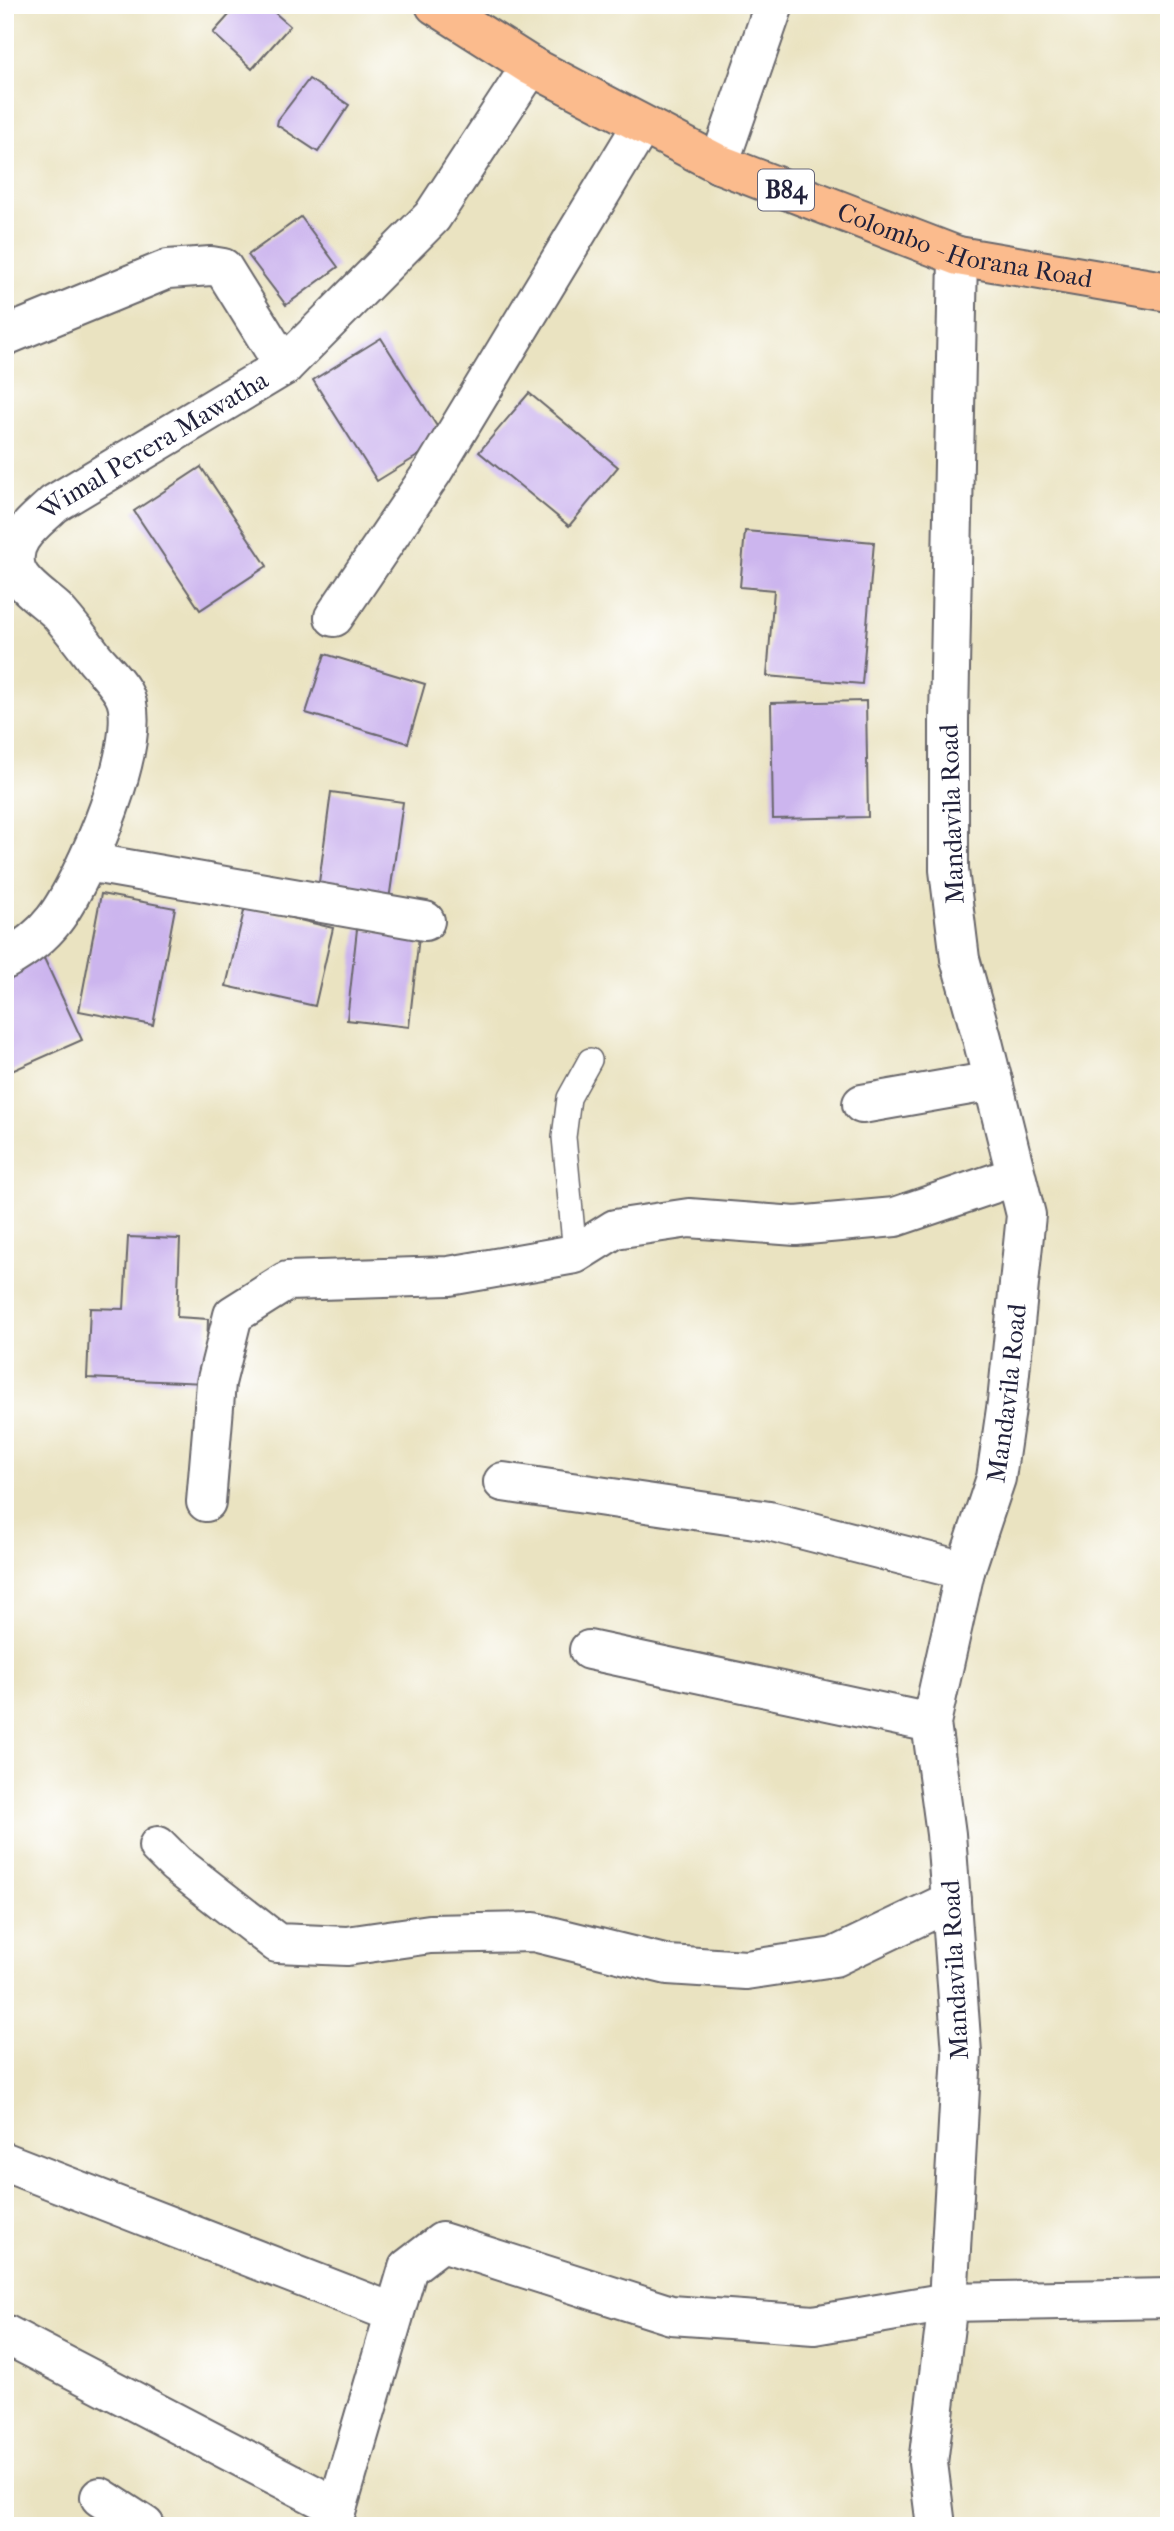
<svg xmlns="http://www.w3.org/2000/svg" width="1174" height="2531" font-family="'IM FELL French Canon',serif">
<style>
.building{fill:#ccb5ee}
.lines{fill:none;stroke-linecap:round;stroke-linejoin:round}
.service-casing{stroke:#68666a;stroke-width:26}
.minor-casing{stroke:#68666a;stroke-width:42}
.primary-casing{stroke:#68666a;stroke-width:42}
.service{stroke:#fff;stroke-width:23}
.minor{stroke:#fff;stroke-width:38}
.primary{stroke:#fbbb8d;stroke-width:38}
.labels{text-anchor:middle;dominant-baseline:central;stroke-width:6;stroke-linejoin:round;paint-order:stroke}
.shield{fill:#fff;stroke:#646476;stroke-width:2}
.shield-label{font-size:24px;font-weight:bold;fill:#22223b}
.street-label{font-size:26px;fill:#22223b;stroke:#fff}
</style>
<rect width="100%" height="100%" fill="#fff"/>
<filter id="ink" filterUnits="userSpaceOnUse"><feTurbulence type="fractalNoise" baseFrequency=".0143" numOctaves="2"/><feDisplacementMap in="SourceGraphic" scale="14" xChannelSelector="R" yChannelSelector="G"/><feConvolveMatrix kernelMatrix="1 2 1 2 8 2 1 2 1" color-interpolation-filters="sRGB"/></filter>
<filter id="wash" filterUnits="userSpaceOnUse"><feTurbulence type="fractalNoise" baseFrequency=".00686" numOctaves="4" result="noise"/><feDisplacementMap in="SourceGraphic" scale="28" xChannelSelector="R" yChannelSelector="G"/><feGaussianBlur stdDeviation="1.57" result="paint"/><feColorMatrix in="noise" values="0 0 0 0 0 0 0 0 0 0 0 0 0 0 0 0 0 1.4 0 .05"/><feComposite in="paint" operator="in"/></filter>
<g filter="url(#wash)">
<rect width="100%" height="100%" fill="#eae3c1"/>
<g id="blocks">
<path class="building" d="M238,5H266L290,26L252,69L213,33Z
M309,79L349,105L318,152L277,125L278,120Z
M301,217L338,267L286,305L248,255Z
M381,338L445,439L377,481L313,380Z
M529,393L618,467L569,526L479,452Z
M201,467L267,566L200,610L134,511Z
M745,531L874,542L862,684L767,676L774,590L740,587Z
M325,654L425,684L408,743L306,713Z
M866,701L868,817L773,819L771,703Z
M331,792L403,802L389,900L318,890Z
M101,894L175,908L153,1025L79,1011Z
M245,907L333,928L315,1006L226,986Z
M357,929L419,936L409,1027L347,1020Z
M43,956L82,1040L5,1074V974Z
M128,1237L180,1239L177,1317L208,1319L206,1383L87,1378L90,1308L124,1309Z"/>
</g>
</g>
<g filter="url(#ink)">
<use href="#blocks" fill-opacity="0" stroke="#68666a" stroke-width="2"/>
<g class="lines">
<g class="service-casing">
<path id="service" d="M575,1254L564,1137L569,1098L590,1060"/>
</g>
<g class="minor-casing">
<g id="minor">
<path d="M719,164L774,5"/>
<path d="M5,336L168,269L211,266L223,268L284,366"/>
<path d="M334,617L433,471L642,125"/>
<path d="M87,862L425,921"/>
<path id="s1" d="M5,960C23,950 41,937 54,920C83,883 148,735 123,693C116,681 105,670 96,660C83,643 70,625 56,610C43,598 21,585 16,568C8,539 36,522 54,504L284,366L432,217L531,66"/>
<path d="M862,1104L993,1081"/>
<path d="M503,1482L769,1521L965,1571"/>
<path d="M206,1502L216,1383L233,1315L287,1281L449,1276L575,1254L615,1229L689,1218L796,1226L895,1217L1016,1176"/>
<path d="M589,1650L931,1723"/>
<path d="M158,1846L176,1864L277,1943L347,1946L430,1934L534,1932L668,1965L746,1970L834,1957L951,1901"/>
<path d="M5,2162L394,2313"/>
<path d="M5,2334L337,2507"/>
<path d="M100,2497L145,2526"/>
<path d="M332,2526L408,2268L442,2242L671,2315L814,2325L948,2302L1169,2298"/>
<path id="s2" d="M936,2526L928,2463L948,2302L962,2053L946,1834L931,1723L965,1571L996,1478L1007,1402L1026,1215L982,1038L960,959L949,870V720L958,256"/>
</g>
</g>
<g class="primary-casing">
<g id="primary">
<path id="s3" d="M435,5L531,66L719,164L958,256L1169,292"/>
</g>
</g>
<use href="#service" class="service"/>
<use href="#minor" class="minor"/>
<use href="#primary" class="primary"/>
</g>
</g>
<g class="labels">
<rect class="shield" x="758" y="169.5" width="56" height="41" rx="5"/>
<g class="shield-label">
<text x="786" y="190">B84</text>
</g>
<g class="street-label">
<text stroke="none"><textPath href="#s3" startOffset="586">Colombo - Horana Road</textPath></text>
<text stroke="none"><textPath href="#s1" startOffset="667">Wimal Perera Mawatha</textPath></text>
<text transform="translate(952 814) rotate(-92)">Mandavila Road</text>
<text stroke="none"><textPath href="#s2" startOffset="1146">Mandavila Road</textPath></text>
<text transform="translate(955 1970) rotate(-93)">Mandavila Road</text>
</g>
</g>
<rect width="1174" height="2531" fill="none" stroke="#fff" stroke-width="28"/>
</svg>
